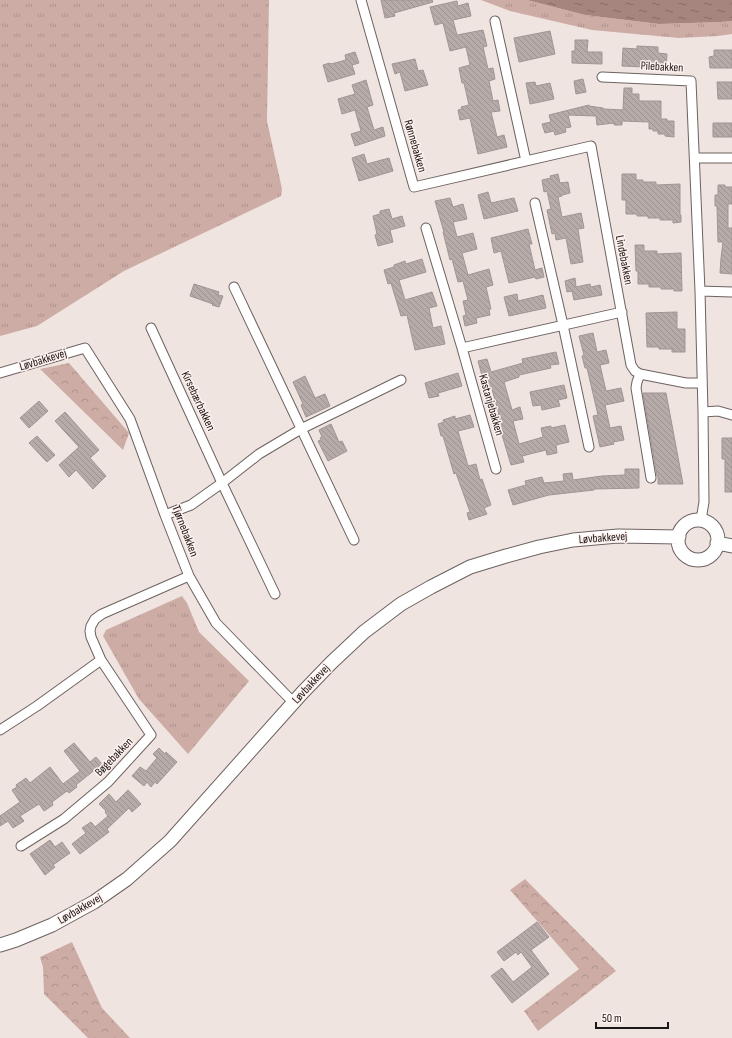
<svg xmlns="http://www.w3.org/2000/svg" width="732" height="1038" font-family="'Sofia Sans Condensed',sans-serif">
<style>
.grass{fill:url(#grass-tufts)}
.forest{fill:url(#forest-crowns)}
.water{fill:url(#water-ripples)}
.building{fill:url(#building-back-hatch);stroke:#a19593}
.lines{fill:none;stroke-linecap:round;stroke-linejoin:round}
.street-casing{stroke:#6c625f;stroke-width:11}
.secondary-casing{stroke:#6c625f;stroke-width:15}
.street{stroke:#fff;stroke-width:9}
.secondary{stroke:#fff;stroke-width:13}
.labels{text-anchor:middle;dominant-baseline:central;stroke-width:3;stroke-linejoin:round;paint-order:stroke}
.street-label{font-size:12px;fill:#1b1716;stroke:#fef1ee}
</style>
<defs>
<pattern id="grass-tufts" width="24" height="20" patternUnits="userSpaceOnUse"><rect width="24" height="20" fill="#cdaca5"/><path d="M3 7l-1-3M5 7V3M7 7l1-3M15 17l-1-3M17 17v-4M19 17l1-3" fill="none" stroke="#af938d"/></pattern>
<pattern id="forest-crowns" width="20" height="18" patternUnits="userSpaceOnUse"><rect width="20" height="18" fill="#cdaca5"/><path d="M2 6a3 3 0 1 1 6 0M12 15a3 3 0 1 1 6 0" fill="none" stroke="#af938d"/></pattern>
<pattern id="water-ripples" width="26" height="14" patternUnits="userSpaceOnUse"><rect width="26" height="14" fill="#a5857d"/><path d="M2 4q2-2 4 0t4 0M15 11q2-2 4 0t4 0" fill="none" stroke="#866c65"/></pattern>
<pattern id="building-back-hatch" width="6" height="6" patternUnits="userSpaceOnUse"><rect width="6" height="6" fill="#b7aba9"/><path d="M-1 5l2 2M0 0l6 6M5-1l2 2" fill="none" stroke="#9d9291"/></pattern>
</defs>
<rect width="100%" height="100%" fill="#f0e4e1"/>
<path class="grass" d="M0,0H269L267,121L282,189L281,196L124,271L37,326L0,336Z
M481,0H527L585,15L659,24L721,22L732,21V34L718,36L679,38L592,30L510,11Z
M182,596L187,603L199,632L249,681L188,754L139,699L103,636L106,630Z"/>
<path class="forest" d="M69,363L129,433L123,450L40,369Z
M525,879L616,971L538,1031L524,1011L579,969L510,890Z
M72,942L102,1008L130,1038H88L44,994L43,967L40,957Z"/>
<path class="water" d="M527,0H732V21L721,22L659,24L585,15Z"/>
<path class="building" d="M381,0H432L433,2L394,13L395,16L385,18Z
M457,1L458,6L468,3L471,16L453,20L457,35L483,30L487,46L483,47L488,69L493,68L495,79L489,81L493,101L498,100L500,111L491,112L497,137L504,135L507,147L478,154L470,118L460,120L458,110L462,109L461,107L469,105L464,83H462L459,68L470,65L466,47L450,51L443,23L435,25L430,7Z
M550,31L555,54L519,62L514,38Z
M575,40H588L587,52H602V64L572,63V51H575Z
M637,46L658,47V53L667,54L666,68L622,66L623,48L637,49Z
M714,50H732V68H710L709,57L714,56Z
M355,52L359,63L352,65L355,74L328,82L323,65L330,63L331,64L346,60L345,55Z
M415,59L418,71L423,70L428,85L405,91L400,72L395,74L392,64Z
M583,79L586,92L576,94L574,81Z
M366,80L373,105L367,107L374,130L383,127L385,136L355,146L351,134L361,131L355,110L342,114L338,99L355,94L352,85Z
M535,82L536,86L550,83L554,99L530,104L526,83Z
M717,82H732V99H718Z
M624,88H632V94H639V101H661V119H667V121H674V137L665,136V134H658V131H653V129H649V122L622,121V125H614V123L597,125L596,116L568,115L571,127L565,128L566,132L555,135L554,131L545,133L542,124L551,122L549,115L589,105V106L603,108L604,109L623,110Z
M713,123H732V137H713Z
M364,154L367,164L389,158L393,171L359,181L352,158Z
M558,174L560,183L568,182L570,193L562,195V196L558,197L562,217L581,213L584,228L578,229L583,262L571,264L566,238L556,240L555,233L552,234L547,210L551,209L547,191L544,192L542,180L551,178L550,176Z
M622,174H636V180H643V182H656V185L680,184V215H681V222L673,223V220H660V218H648V216H637V214H626V200H622Z
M718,185H725V187H732V204H728V228H732V274L720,273L721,258L723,242H718L717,206H715V195H718Z
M488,192L491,203L514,198L518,211L484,219L478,195Z
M450,198L453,207L463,204L467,219L453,222L457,237L473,233L477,249L462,253L468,275L489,269L493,285L486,287L491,309H489L490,315L476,318L477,323L465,326L463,316L466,315L463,301L468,300L463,281L458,282L452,259L450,260L443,232H444L435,201Z
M389,209L392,219L402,216L405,226L390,230L393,242L378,246L375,235L377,234L373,216L380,214V211Z
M528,229L532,244H529L535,270L542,268L544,277L536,279L535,277L509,283L501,251L494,253L491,238Z
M635,245H644V251H657V254L681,253L682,291H674V289H661V287H649V284H638V271H636Z
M422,259L426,272L399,280L405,300L432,292L437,306L429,308L433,328L441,326L445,344L415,350L407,315L401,316L391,283L388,284L384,270L394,267V265L405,261L406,264Z
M575,278L576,287L590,284L591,287L600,285L602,295L574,300L572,291L567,292L565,281Z
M194,284L219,292L218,295L223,296L219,307L212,305L213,304L190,296Z
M517,294L518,301L543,295L546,308L509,316L504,297Z
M677,312V329H685V352H672V349H659V347H647L646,313Z
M593,333L597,352L606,350L609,363L600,365L606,391L621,388L624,401L605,405L610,428L621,426L624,440L613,442L614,444L600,447L593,416L598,415L587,368H585L582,356L584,355L579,336Z
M556,352L559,364L550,365L551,368L519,375V377L504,382L512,410L520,407L523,419L513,421L519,444L543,437L541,428L551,426V428L565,425L569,442L556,445L557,453L547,455L546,450L522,456L524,462L511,465L499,425L496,426L493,416L499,414L491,386L485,387L478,361L487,359L491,372L523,363L522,359Z
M458,373L462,386L438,393L439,396L429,398L425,383Z
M305,376L315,398L325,394L330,406L306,417L301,405L303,404L293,382Z
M564,385L567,398L558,400L560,406L542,410L541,405L533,406L530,392Z
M643,393H666L683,484H658V476H657Z
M39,401L48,411L29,428L20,418Z
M65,412L99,450L90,458L106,476L93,489L76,470L69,477L59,465L79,447L55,421Z
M470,415L474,427L458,431L468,466L476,464L480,480L482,479L491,505L484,508L487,514L469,520L467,513L470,512L456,473L454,474L443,436H441L438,424L444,422L443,420L455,416V419Z
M331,424L339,442L342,441L347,451L328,461L318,441L321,440L320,438L322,437L319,430Z
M37,436L55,455L47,462L29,443Z
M722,438H732V492H725V459H722Z
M625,469H639V488L594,489V490L549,495L513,505L508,490L526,485L525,481L542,477L544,483L564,481L563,474L572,473L573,480L602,476L625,475Z
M74,743L90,762L96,757L102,764L76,785L77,787L69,793L67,791L52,802L53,805L44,811L39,804L20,816L24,821L13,828L8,821L0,826V816L20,802L12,790L17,787L16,785L26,778L30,783L50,767L63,784L80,771L64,751Z
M159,748L165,754L166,752L177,762L157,784L155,782L151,787L147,782L144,786L132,776L140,767L146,771L157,758L153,754Z
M128,790L141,804L132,812L129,808L107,829L109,832L80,854L72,844L86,833L82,828L91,822L95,827L108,816L105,812L106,811L99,804L109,794L116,802Z
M50,840L55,847L62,842L70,853L53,865L55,867L45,875L30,854Z
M537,922L549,937L531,950L549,974L512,1003L491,976L502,968L513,982L532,967L521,952L518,955L516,952L504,961L497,952Z"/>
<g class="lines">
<g class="street-casing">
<path id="street" d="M361,0L414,187L591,146L631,365L635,371L640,374L686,383H702
M495,21L526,161
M602,77L691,81L700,291L703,412L704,502L701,520
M695,158H732
M535,203L563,325L589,447
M426,228L462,348L496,469
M234,287L354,540
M700,291L732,292
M151,328L222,483L275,594
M462,348L622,312
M0,373L85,348L130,419L165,515L189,576L216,623L293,702
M640,374L637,382L636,388L651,478
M703,412L718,411L732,415
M165,515L191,505L222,483L259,454L301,429L401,380
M0,730L37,706L101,660
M21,846L64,819L108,782L151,735L101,660L91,637L90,631L91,626L95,619L102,614L189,576"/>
</g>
<g class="secondary-casing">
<path id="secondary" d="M678 540a20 20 0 1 1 40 0a20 20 0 1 1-40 0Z
M717,543L732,546
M0,945L16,940L52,925L94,902L127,879L170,841L302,693L331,663L364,632L401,604L431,587L470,567L506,556L539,547L573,540L618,536L679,537"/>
</g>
<use href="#street" class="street"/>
<use href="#secondary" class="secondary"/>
</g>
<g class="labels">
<g class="street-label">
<text transform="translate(662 67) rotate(3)">Pilebakken</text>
<text transform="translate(415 146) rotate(74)">Rønnebakken</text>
<text transform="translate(624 260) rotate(79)">Lindebakken</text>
<text transform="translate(43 360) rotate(-17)">Løvbakkevej</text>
<text transform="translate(198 401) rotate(65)">Kirsebærbakken</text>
<text transform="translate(491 405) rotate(74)">Kastanjebakken</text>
<text transform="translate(185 531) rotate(69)">Tjørnebakken</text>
<text transform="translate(603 538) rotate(-4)">Løvbakkevej</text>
<text transform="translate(311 684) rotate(-47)">Løvbakkevej</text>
<text transform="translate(114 757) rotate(-46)">Bøgebakken</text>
<text transform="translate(80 909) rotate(-30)">Løvbakkevej</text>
</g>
</g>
<path d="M596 1022v6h72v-6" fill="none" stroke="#1b1716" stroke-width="2"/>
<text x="602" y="1022" font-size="12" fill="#1b1716" stroke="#fef1ee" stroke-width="3" paint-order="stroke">50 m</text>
</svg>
